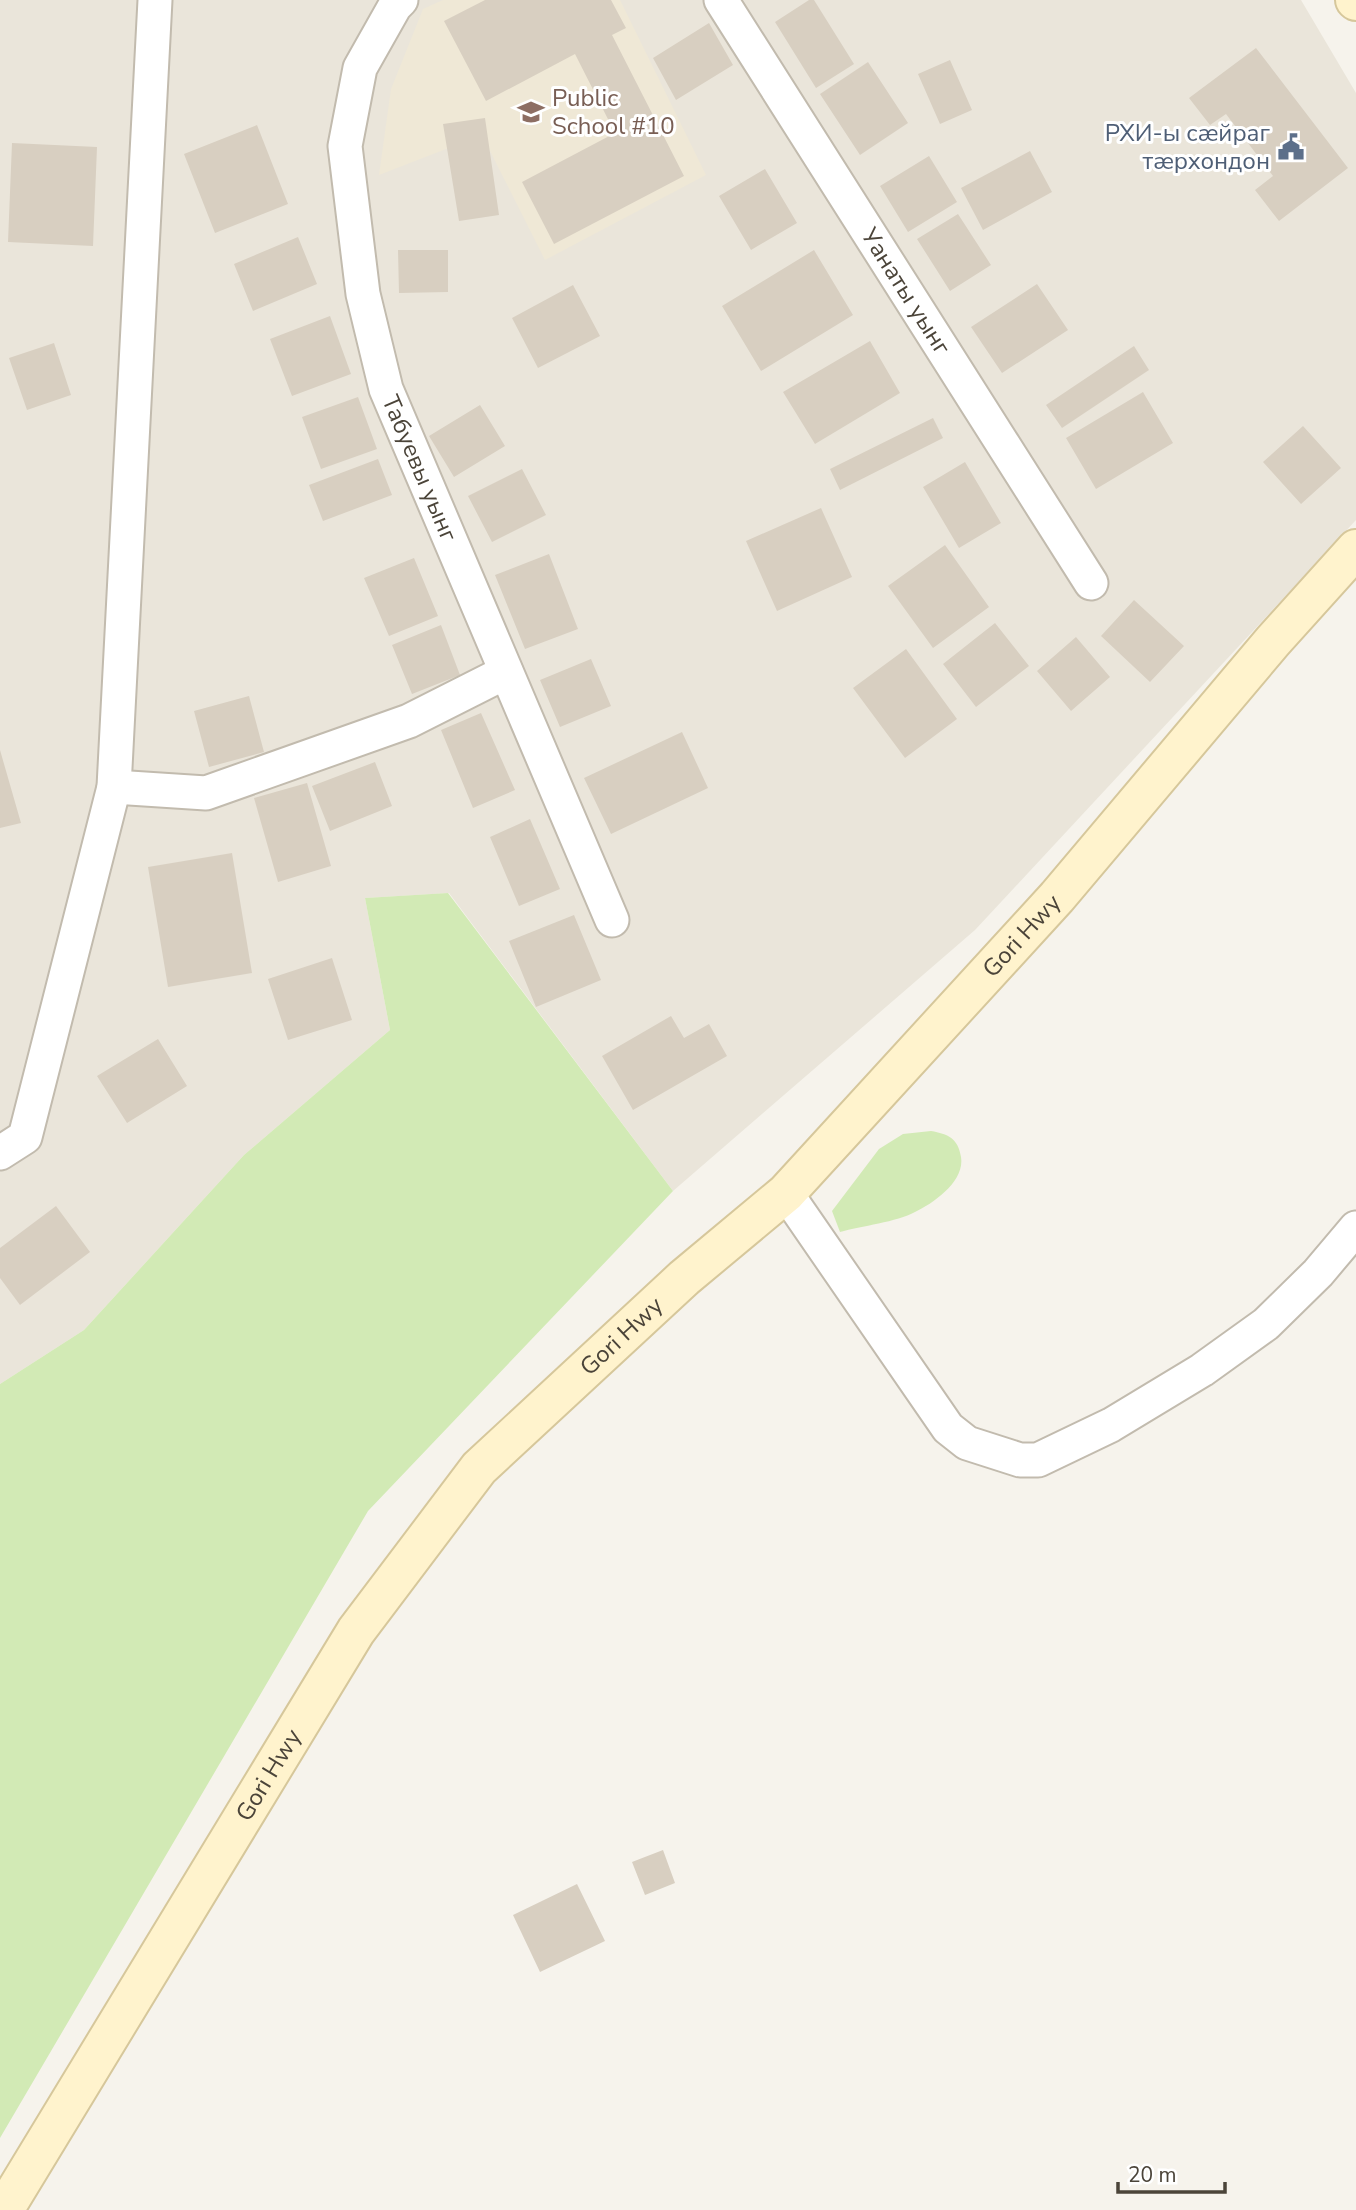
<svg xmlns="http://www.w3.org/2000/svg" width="1356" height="2210" font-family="'Nunito Sans',sans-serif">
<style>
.residential{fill:#eae5da}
.education{fill:#efe8d6}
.green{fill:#d2eab5}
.building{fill:#d8cfc1}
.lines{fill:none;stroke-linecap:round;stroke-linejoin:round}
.street-casing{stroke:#c2bbae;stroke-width:37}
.secondary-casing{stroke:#d6c79b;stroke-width:42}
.street{stroke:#fff;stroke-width:33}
.secondary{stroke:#fff3cd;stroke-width:38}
.labels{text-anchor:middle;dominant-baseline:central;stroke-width:6;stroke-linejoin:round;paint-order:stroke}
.education-label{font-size:24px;fill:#785e54;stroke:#fff;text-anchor:start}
.service-label{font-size:24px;fill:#4e5e75;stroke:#fff;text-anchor:end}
.street-label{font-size:24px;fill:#4b4439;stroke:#fff}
</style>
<rect width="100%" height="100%" fill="#f6f3ec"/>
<path class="residential" d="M0,0H1301L1356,93V520L975,930L673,1191L449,893L365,898L390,1030L244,1155L84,1330L0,1384Z"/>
<path class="education" d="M443,0H620L706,175L545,260L482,135L379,175L391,89L423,9Z"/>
<path class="green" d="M448,893L673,1191L368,1511L0,2138V1384L84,1330L244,1155L390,1030L365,898Z
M931,1131C948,1134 958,1138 961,1157C965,1181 934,1203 915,1212C897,1222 861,1226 840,1232L832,1211L879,1149L903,1134Z"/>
<path class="building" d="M485,0H611L626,28L612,35L684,176L554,244L522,182L615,133L575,54L486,101L444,21Z
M809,0H814L854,64L816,88L775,22Z
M709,23L733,65L676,100L653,58Z
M1256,48L1348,168L1279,221L1255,190L1273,176L1226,114L1210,125L1189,98Z
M950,60L972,110L940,124L918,74Z
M868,62L908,123L860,155L820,94Z
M485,118L499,215L459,221L443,124Z
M257,125L288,204L215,233L184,154Z
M12,143L97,147L93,246L8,242Z
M1030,151L1052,192L983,230L961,188Z
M929,156L957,202L908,232L880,186Z
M765,169L797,223L751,250L719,196Z
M958,214L991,265L950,291L917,239Z
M298,237L317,284L253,311L234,264Z
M398,250H448V292L399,293Z
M814,250L853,315L761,371L722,306Z
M1037,284L1068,330L1002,373L971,327Z
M573,285L600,336L538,368L512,318Z
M330,316L351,374L292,396L270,339Z
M870,341L900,393L815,444L783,392Z
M54,343L71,395L27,410L9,358Z
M1134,346L1149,370L1062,428L1046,405Z
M1143,392L1173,443L1096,489L1066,438Z
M358,397L377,449L321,469L302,417Z
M480,405L505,446L454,477L429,436Z
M933,418L943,438L840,490L830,469Z
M1303,426L1341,468L1301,504L1263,462Z
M378,459L392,495L323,521L309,485Z
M965,462L1001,523L959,548L923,487Z
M522,469L546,515L492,542L468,496Z
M821,508L852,577L777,611L746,541Z
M945,545L989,607L933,648L888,586Z
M549,554L578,629L525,649L495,575Z
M414,558L438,616L389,636L364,578Z
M1134,600L1184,646L1150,682L1101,636Z
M995,623L1029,666L976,707L943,664Z
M441,625L460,675L412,694L392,645Z
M1076,637L1110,677L1071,711L1037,671Z
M906,649L957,719L905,758L853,688Z
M591,659L611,706L560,727L540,680Z
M249,696L264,752L209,767L194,711Z
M481,713L515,790L473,808L441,730Z
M682,732L708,788L611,834L584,778Z
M0,750L21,823L0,828Z
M375,762L392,806L330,831L312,786Z
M307,783L331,866L278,882L254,798Z
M530,819L560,889L519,906L490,837Z
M232,853L252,973L168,987L148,867Z
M574,915L601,980L536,1007L509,941Z
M332,958L352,1020L288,1040L268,979Z
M671,1016L684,1038L709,1024L727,1056L633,1110L602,1056Z
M158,1039L187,1086L127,1123L97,1076Z
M56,1206L90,1252L20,1305L0,1278V1248Z
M663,1850L675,1883L645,1895L632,1862Z
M577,1884L605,1941L540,1972L513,1915Z"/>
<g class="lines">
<g class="street-casing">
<g id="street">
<path id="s1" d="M401,0L395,6L360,68L345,146L363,294L386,389L612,920"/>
<path id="s2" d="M721,0L1091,583"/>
<path d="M114,787L206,793L409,721L506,672"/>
<path d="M0,1153L25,1137L114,787L155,0"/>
<path d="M786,1193L948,1428L967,1443L1020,1460H1038L1111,1425L1202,1370L1266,1324L1318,1273L1356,1228"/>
</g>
</g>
<g class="secondary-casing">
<g id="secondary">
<path d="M1355,0L1356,1"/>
<path id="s3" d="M4,2210L356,1631L479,1468L684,1278L786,1193L1057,897L1273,641L1356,549"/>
</g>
</g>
<use href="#street" class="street"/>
<use href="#secondary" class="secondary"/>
</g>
<defs>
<g id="school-bare" transform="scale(2.1)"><path d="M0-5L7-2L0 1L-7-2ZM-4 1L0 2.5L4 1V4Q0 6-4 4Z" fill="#8d6e63" stroke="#fff" stroke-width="2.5" paint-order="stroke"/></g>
<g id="civic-bare" transform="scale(2.1)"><path d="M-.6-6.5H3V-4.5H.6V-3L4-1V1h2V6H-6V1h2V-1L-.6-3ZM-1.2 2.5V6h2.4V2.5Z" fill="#5c6f8a" stroke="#fff" stroke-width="2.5" paint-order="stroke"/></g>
</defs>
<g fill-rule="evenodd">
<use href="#school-bare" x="531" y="112"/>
<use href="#civic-bare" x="1291" y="147"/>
</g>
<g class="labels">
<g class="education-label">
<text x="552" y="98">Public<tspan x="552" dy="28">School #10</tspan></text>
</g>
<g class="service-label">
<text x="1270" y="133">РХИ-ы сæйраг<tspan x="1270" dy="28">тæрхондон</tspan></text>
</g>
<g class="street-label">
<text stroke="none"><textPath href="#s2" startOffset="345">Уанаты уынг</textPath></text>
<text stroke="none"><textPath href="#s1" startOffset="492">Табуевы уынг</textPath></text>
<text stroke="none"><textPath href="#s3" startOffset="1643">Gori Hwy</textPath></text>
<text stroke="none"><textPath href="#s3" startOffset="1076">Gori Hwy</textPath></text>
<text stroke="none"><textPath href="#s3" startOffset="509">Gori Hwy</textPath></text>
</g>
</g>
<path d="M1118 2182v10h107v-10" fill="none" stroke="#4b4439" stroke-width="3.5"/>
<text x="1128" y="2182" font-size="21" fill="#4b4439" stroke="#ffffff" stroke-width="5" paint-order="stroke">20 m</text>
</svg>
